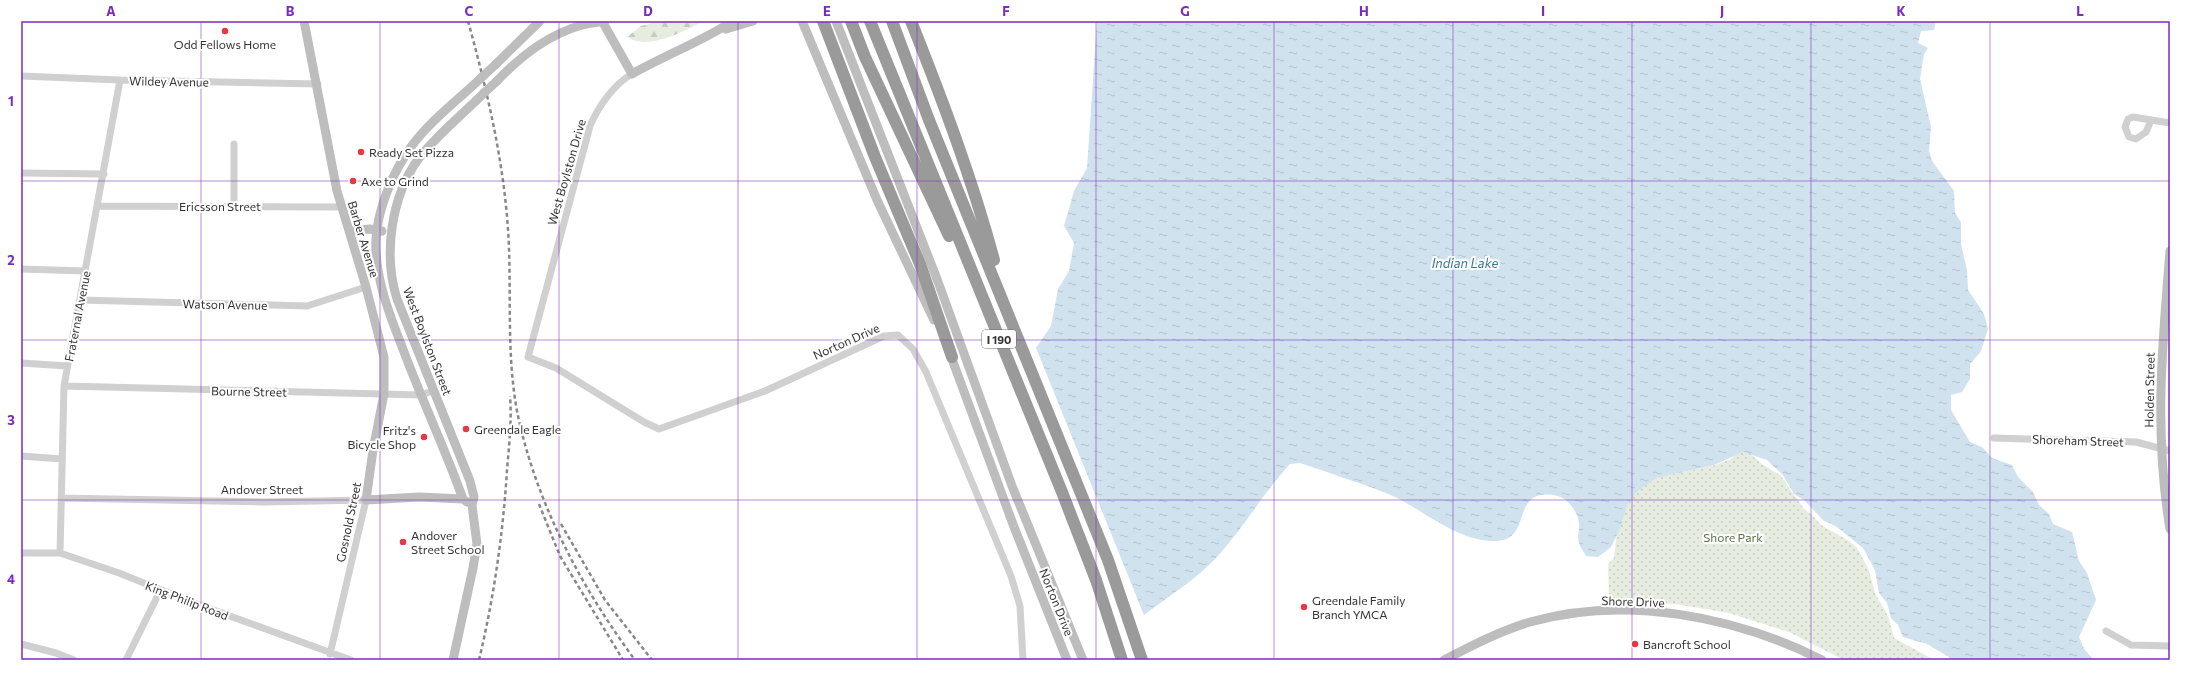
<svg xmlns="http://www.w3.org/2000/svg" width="2191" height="681" font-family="Commissioner,sans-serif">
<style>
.forest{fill:url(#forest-firs)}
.park{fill:url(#park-dots)}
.water{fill:url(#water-ripples)}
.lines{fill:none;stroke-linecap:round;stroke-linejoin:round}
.street{stroke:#d0d0d0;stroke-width:7}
.secondary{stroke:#bdbdbd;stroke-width:9}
.highway{stroke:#9a9a9a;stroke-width:12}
.rail{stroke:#888;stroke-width:2.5;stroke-dasharray:4 3;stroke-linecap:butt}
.secondary-bridge{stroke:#bdbdbd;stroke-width:9}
.grid{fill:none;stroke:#7b2cbf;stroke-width:1;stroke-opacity:0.55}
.poi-dot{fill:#e63946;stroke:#fff;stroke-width:1.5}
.labels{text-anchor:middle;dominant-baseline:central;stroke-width:4;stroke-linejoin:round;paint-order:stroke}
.shield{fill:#fff;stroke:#707070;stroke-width:1}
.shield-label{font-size:11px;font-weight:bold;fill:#333}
.poi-label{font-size:12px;fill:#333;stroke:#fff;text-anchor:start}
.street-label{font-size:12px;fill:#333;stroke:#fff}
.park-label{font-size:12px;fill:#56703f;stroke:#fff}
.water-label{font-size:13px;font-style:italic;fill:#3f7597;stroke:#fff}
.neatline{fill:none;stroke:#7b2cbf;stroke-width:1.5}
.grid-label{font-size:13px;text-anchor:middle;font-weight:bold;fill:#7b2cbf}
</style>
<defs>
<pattern id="forest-firs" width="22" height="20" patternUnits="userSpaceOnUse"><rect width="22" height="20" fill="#e6ecdf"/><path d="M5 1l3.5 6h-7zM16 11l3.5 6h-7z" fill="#c6cbc0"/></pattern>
<pattern id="park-dots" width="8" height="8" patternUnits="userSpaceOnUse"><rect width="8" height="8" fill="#e6ecdf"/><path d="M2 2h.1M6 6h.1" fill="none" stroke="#c6cbc0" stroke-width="1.8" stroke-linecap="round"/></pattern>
<pattern id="water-ripples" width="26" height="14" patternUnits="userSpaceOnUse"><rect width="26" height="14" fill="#cfe2ee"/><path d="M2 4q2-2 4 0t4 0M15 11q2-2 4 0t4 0" fill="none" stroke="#b2c2cd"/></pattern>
</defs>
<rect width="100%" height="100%" fill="#fff"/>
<path class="forest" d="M660,21H704C684,31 649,51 627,37L641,26Z"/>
<path class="park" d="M1740,450H1746L1762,464L1781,476L1804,509L1812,515L1821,525L1849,541L1857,548L1868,568L1875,593L1888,616L1894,638L1934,660H1844L1789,632L1729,613L1675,604L1609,600L1608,564L1614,558L1618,524L1631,496L1655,478L1715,465L1731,459Z"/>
<path class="water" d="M1097,21H1936L1934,30L1921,31L1918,43L1928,48L1924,54L1920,79L1931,127L1929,151L1932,161L1954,191L1955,213L1961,222V244L1967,270L1968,290L1984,314L1988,329L1981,351L1970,364V379L1962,392L1951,395V410L1970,442L1982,447L1992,458L2012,465L2018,477L2033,492L2039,505L2049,514L2053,524L2072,532L2079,561L2087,573L2096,600L2079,637L2084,649L2094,660H1950L1949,657L1927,644L1903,637L1898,625L1891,618L1887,603L1879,593L1875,570L1863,548L1837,527L1823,520L1804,500L1794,494L1783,475L1767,460L1743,452L1714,465L1656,478L1638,491L1627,505L1620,529L1611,547L1598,557L1586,556C1584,552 1580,547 1579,543C1577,536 1580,528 1579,522C1577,510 1566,496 1553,495C1510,489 1533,539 1497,541C1457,543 1421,507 1386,493C1358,482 1329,473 1300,463L1290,464C1263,493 1243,529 1216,558C1195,580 1168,597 1144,615L1036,348L1051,326L1058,289L1069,271L1074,243L1064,226L1074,191L1087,168Z"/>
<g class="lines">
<path class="street" d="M632,74C614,84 598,107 590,126L528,357L556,368L644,422L659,429L765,391L884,336L898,335L913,349L926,372L1011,576L1020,606L1023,660
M21,76L120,80L318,84
M2151,120L2146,132L2136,139L2129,137L2125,127L2128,119L2133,117L2170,123
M234,144V206
M21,173L104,174
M98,206L342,207
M21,269L86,271
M81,300L307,306L366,287
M21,363L67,366
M64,386L421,395L433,391
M1994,438L2136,442L2170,451
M21,456L62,459
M61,498L263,502L366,500L330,654
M21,553H60L119,573L186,600L351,660
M60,553L64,386L120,80
M2106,631L2131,645L2170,646
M21,644L56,653L74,660
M126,660L160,591"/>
<path class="secondary" d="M304,21L337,191L366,287L384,357V394L373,450L366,500L419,497L463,499
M602,21L632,74C665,55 701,42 733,21
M802,21L877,200L934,320
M836,21L937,279L1012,486L1083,660
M726,29L753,21
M495,65L540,21
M497,81C522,55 550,33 586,24
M349,231L370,229L382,231
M2170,251C2162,347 2154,433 2170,529
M949,351L1014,527L1067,660
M467,502L463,499C444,446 420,396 401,344C388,311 374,274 376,238C378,211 390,179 405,156C423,126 456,102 481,78
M453,660L473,568L477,544L472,505L474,497L470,481L397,299C383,255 391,196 419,158C438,134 463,114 484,93
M1444,660C1471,646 1500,631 1530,622C1625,595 1735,616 1822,660"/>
<path class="highway" d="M823,21L875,157L920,264L952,357
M851,21L865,57L949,236
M870,21L1062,492L1096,580L1122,660
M892,21L929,120L1108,560L1142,660
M911,21C942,99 972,178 994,260"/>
<path class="rail" d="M468,21C487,90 503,158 508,229C512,290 506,352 517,411C535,501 581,587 635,660
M539,504L560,556L623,660
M561,524L605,600L652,660
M479,660C494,597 503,534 507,470C509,446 512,421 510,396"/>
<path class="secondary-bridge" d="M586,24L605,21
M481,78L495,65
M484,93L497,81"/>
</g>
<path class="grid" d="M201,21V660M380,21V660M559,21V660M738,21V660M917,21V660M1096,21V660M1274,21V660M1453,21V660M1632,21V660M1811,21V660M1990,21V660M21,181H2170M21,340H2170M21,500H2170"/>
<g class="poi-dot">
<circle cx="225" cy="31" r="4"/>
<circle cx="361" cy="152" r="4"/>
<circle cx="353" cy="181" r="4"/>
<circle cx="466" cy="429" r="4"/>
<circle cx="424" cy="437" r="4"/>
<circle cx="403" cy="542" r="4"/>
<circle cx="1304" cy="607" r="4"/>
<circle cx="1635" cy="644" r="4"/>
</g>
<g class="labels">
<rect class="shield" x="982" y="330" width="34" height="18" rx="3"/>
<g class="shield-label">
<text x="999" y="339">I 190</text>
</g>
<g class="poi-label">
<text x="225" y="44" text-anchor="middle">Odd Fellows Home</text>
<text x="369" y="152">Ready Set Pizza</text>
<text x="361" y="181">Axe to Grind</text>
<text x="474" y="429">Greendale Eagle</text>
<text x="416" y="430" text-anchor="end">Fritz's<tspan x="416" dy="14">Bicycle Shop</tspan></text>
<text x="411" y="535">Andover<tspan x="411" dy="14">Street School</tspan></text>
<text x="1312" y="600">Greendale Family<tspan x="1312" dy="14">Branch YMCA</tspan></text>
<text x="1643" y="644">Bancroft School</text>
</g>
<g class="street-label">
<text transform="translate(169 81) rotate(1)">Wildey Avenue</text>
<text transform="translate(566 172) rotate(-74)">West Boylston Drive</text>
<text x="220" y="206">Ericsson Street</text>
<text transform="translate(364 239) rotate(73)">Barber Avenue</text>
<text transform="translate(225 304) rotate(1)">Watson Avenue</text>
<text transform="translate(77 316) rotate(-79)">Fraternal Avenue</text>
<text transform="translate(428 341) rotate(69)">West Boylston Street</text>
<text transform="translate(846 341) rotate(-24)">Norton Drive</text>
<text transform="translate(2149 390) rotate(-89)">Holden Street</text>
<text transform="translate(249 391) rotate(1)">Bourne Street</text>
<text transform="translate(2078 440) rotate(2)">Shoreham Street</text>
<text x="262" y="489">Andover Street</text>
<text transform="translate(348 522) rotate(-78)">Gosnold Street</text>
<text transform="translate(187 600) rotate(21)">King Philip Road</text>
<text transform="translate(1633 601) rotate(2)">Shore Drive</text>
<text transform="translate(1057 602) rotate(68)">Norton Drive</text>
</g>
<g class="park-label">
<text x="1733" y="537">Shore Park</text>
</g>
<g class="water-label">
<text x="1465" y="263">Indian Lake</text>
</g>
</g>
<rect width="2191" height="681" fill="none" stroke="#ffffff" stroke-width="44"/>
<rect x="22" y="22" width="2147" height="637" class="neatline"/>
<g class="grid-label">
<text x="111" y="16">A</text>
<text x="290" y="16">B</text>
<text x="469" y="16">C</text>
<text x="648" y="16">D</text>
<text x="827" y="16">E</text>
<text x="1006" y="16">F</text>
<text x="1185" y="16">G</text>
<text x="1364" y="16">H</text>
<text x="1543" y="16">I</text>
<text x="1722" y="16">J</text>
<text x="1901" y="16">K</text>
<text x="2080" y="16">L</text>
<text x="11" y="106">1</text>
<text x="11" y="265">2</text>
<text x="11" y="425">3</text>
<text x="11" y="584">4</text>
</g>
</svg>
